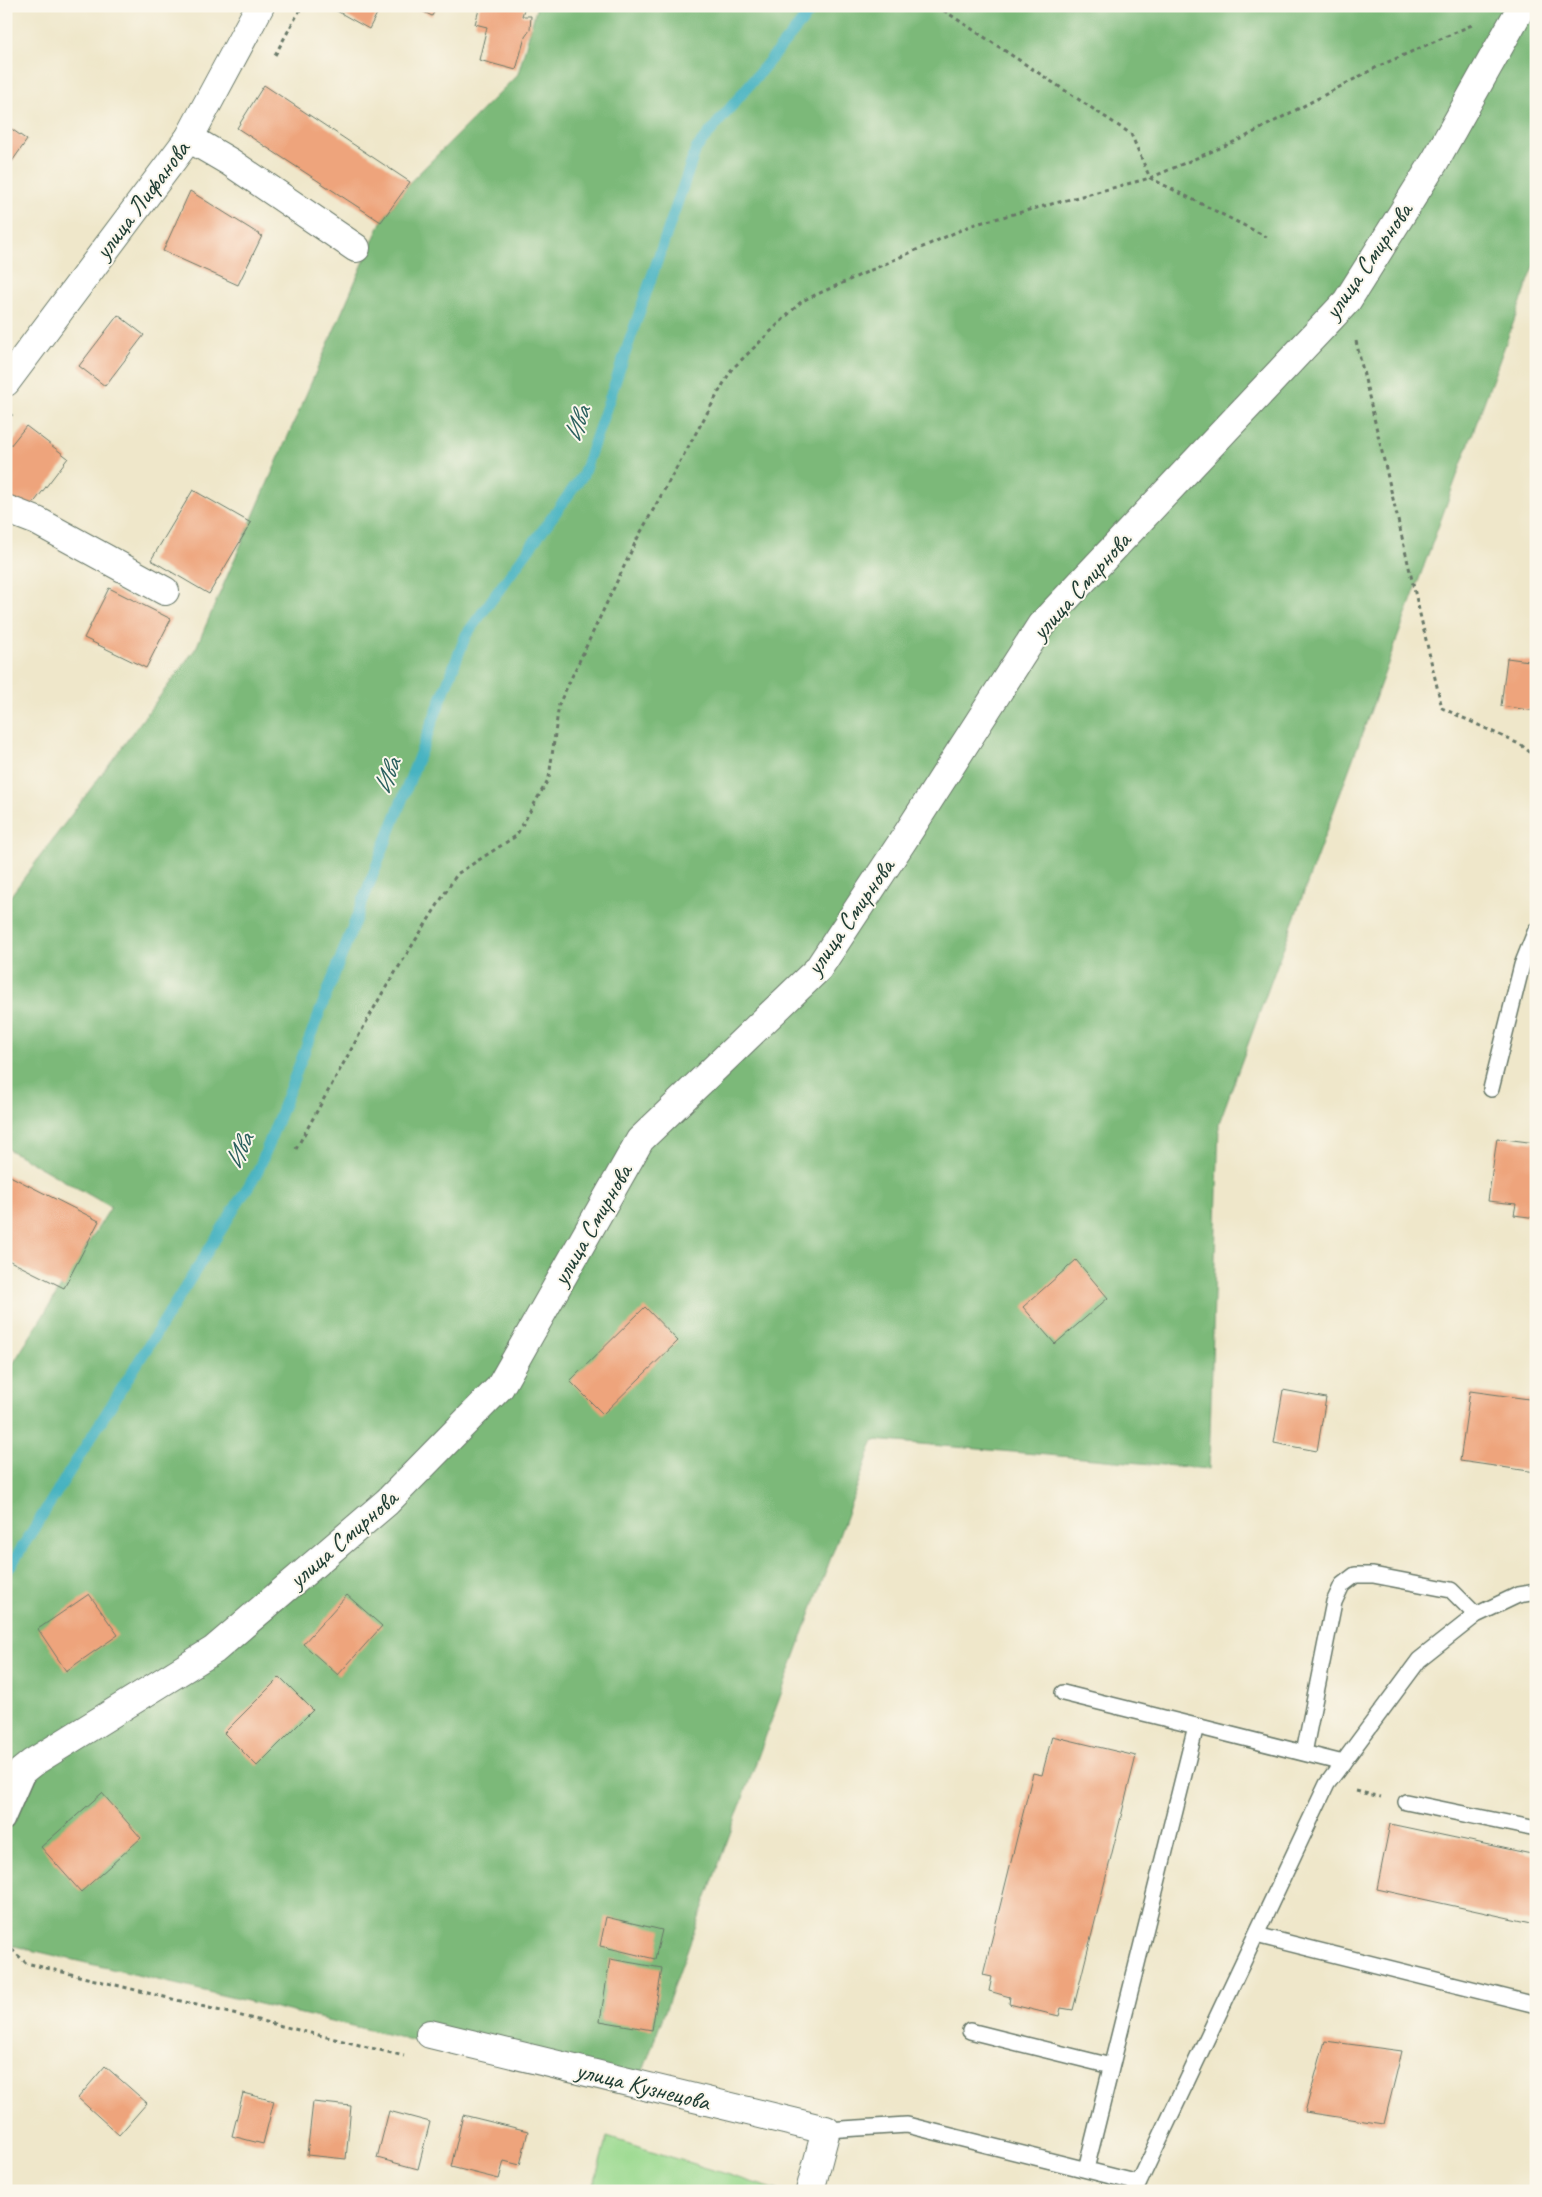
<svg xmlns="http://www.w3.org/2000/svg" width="1542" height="2197" font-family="Caveat,sans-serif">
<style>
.green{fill:#9ad98e;stroke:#5c8b61}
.forest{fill:#7bb979;stroke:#4d7b56}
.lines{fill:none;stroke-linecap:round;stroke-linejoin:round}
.stream{stroke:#46b3c1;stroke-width:11}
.building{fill:#eea47b}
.service-casing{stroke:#687868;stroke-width:18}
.minor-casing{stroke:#687868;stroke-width:30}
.tertiary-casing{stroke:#687868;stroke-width:30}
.path{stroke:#687868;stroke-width:3;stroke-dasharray:4 4;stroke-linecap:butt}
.service{stroke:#fff;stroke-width:15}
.minor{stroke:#fff;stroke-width:28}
.tertiary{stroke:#fff;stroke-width:28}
.labels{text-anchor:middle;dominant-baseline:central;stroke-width:4;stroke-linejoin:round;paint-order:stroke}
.street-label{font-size:25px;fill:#1f3d34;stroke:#fbf7ec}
.water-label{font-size:26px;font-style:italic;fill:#2b605e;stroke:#fbf7ec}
</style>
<rect width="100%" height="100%" fill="#fbf7ec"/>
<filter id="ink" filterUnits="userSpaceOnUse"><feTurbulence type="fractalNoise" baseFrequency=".02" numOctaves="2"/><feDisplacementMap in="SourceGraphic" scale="10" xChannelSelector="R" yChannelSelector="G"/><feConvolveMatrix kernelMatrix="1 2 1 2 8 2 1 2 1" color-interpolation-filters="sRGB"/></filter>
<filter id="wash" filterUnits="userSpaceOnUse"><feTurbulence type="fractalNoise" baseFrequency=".0096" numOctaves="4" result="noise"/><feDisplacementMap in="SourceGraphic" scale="20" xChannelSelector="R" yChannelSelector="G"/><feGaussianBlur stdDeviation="1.12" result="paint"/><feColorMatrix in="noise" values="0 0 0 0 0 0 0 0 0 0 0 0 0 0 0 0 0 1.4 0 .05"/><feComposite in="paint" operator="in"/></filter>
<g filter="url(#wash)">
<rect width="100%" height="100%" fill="#efe7ca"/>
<path class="green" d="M607,2137L780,2191H592Z"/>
<path class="forest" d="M537,6H1536V261L1219,1123L1209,1469L874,1440L635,2093L6,1944V1375L111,1207L6,1148V902L196,648L381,222L410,182L518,74Z"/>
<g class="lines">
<path class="stream" d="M6,1573L258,1171L466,635L583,475L696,149L815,6"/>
</g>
<g id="blocks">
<path class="building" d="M328,6H381L369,29Z
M412,6H437L432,16Z
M480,6H525L522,16H531L530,30L525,37L516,70L479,60L487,27L475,24Z
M264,85L410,182L381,222L237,128Z
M6,125L27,140L6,170Z
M190,191L262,236L238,285L163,251Z
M118,315L144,335L105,386L79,366Z
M26,426L68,458L26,513L6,497V451Z
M193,490L251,523L209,594L151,560Z
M109,588L171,619L146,668L84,638Z
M1507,658L1536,662V711L1501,706Z
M1497,1138L1536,1143V1218L1514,1215L1516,1204L1488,1201Z
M6,1174L99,1221L64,1288L6,1259Z
M1076,1260L1108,1298L1055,1344L1023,1307Z
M645,1307L678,1341L603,1414L570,1381Z
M1283,1390L1326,1398L1317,1451L1274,1443Z
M1470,1391L1536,1400V1472L1460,1461Z
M89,1594L118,1635L66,1671L38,1629Z
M347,1595L382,1626L338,1675L303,1644Z
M280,1677L313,1710L257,1766L224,1733Z
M1052,1736L1136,1756L1073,2010L1061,2008L1059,2016L1009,2004L1010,1997L989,1991L992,1977L983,1975L1033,1773L1042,1775Z
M102,1793L141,1838L81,1892L41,1847Z
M1390,1824L1536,1855V1924L1377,1889Z
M606,1917L662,1930L655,1959L600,1946Z
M610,1959L662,1968L652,2030L600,2021Z
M1325,2041L1402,2051L1384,2124L1305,2112Z
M105,2066L147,2103L119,2135L78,2098Z
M243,2093L274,2101L263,2144L232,2136Z
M313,2102L351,2106L346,2159L307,2155Z
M389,2111L430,2122L418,2169L377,2158Z
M463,2115L528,2131L520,2165L504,2161L499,2179L451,2167Z"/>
</g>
</g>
<g filter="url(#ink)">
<use href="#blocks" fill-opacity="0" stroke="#687868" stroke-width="1"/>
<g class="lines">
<g class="service-casing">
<path id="service" d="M1491,1089L1522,965L1536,930
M1063,1693L1196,1726
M1304,1753L1334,1602L1342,1585L1355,1575H1373L1451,1590L1476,1615
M1406,1802L1536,1829
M6,1822L28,1772
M1256,1935L1536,2005
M970,2031L1111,2066
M826,2130L907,2125L1139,2183
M1086,2169L1196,1726L1343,1763
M1135,2191L1327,1784L1419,1660L1476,1615L1518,1595L1536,1592"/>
</g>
<g class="minor-casing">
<path id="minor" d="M189,138L230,162L356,248
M6,509L37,521L165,591
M6,1784L32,1763L214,1650L387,1502L500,1387L640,1140L818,969L902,842L1041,625L1347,301L1435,161L1522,6
M430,2034L826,2130L810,2191"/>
</g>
<g class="tertiary-casing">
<path id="tertiary" d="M6,382L189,138L260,6"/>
</g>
<path class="path" d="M937,6L1131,134L1150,178L1267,237
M275,55L302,6
M1356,341L1442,708L1521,745L1536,757
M6,422L12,414
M296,1149L383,992L457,874L516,836L549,778L559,704L637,539L731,370L802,301L972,225L1150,178L1243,138L1379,66L1472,25
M1356,1791L1381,1797
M6,1944L26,1963L404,2056"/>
<use href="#service" class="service"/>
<use href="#minor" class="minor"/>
<use href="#tertiary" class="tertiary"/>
</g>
</g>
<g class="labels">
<g class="street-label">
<text transform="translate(142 200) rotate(-53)">улица Лифанова</text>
<text transform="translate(1368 261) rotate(-55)">улица Смирнова</text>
<text transform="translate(1081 586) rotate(-48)">улица Смирнова</text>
<text transform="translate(850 917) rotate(-55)">улица Смирнова</text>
<text transform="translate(592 1225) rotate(-60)">улица Смирнова</text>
<text transform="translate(343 1539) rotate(-41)">улица Смирнова</text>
<text transform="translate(643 2086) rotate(14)">улица Кузнецова</text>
</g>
<g class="water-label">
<text transform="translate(577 424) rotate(-71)">Ива</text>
<text transform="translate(387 776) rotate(-69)">Ива</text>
<text transform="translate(239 1151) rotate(-65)">Ива</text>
</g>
</g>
<rect width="1542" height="2197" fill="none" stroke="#fbf7ec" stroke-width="25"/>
</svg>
